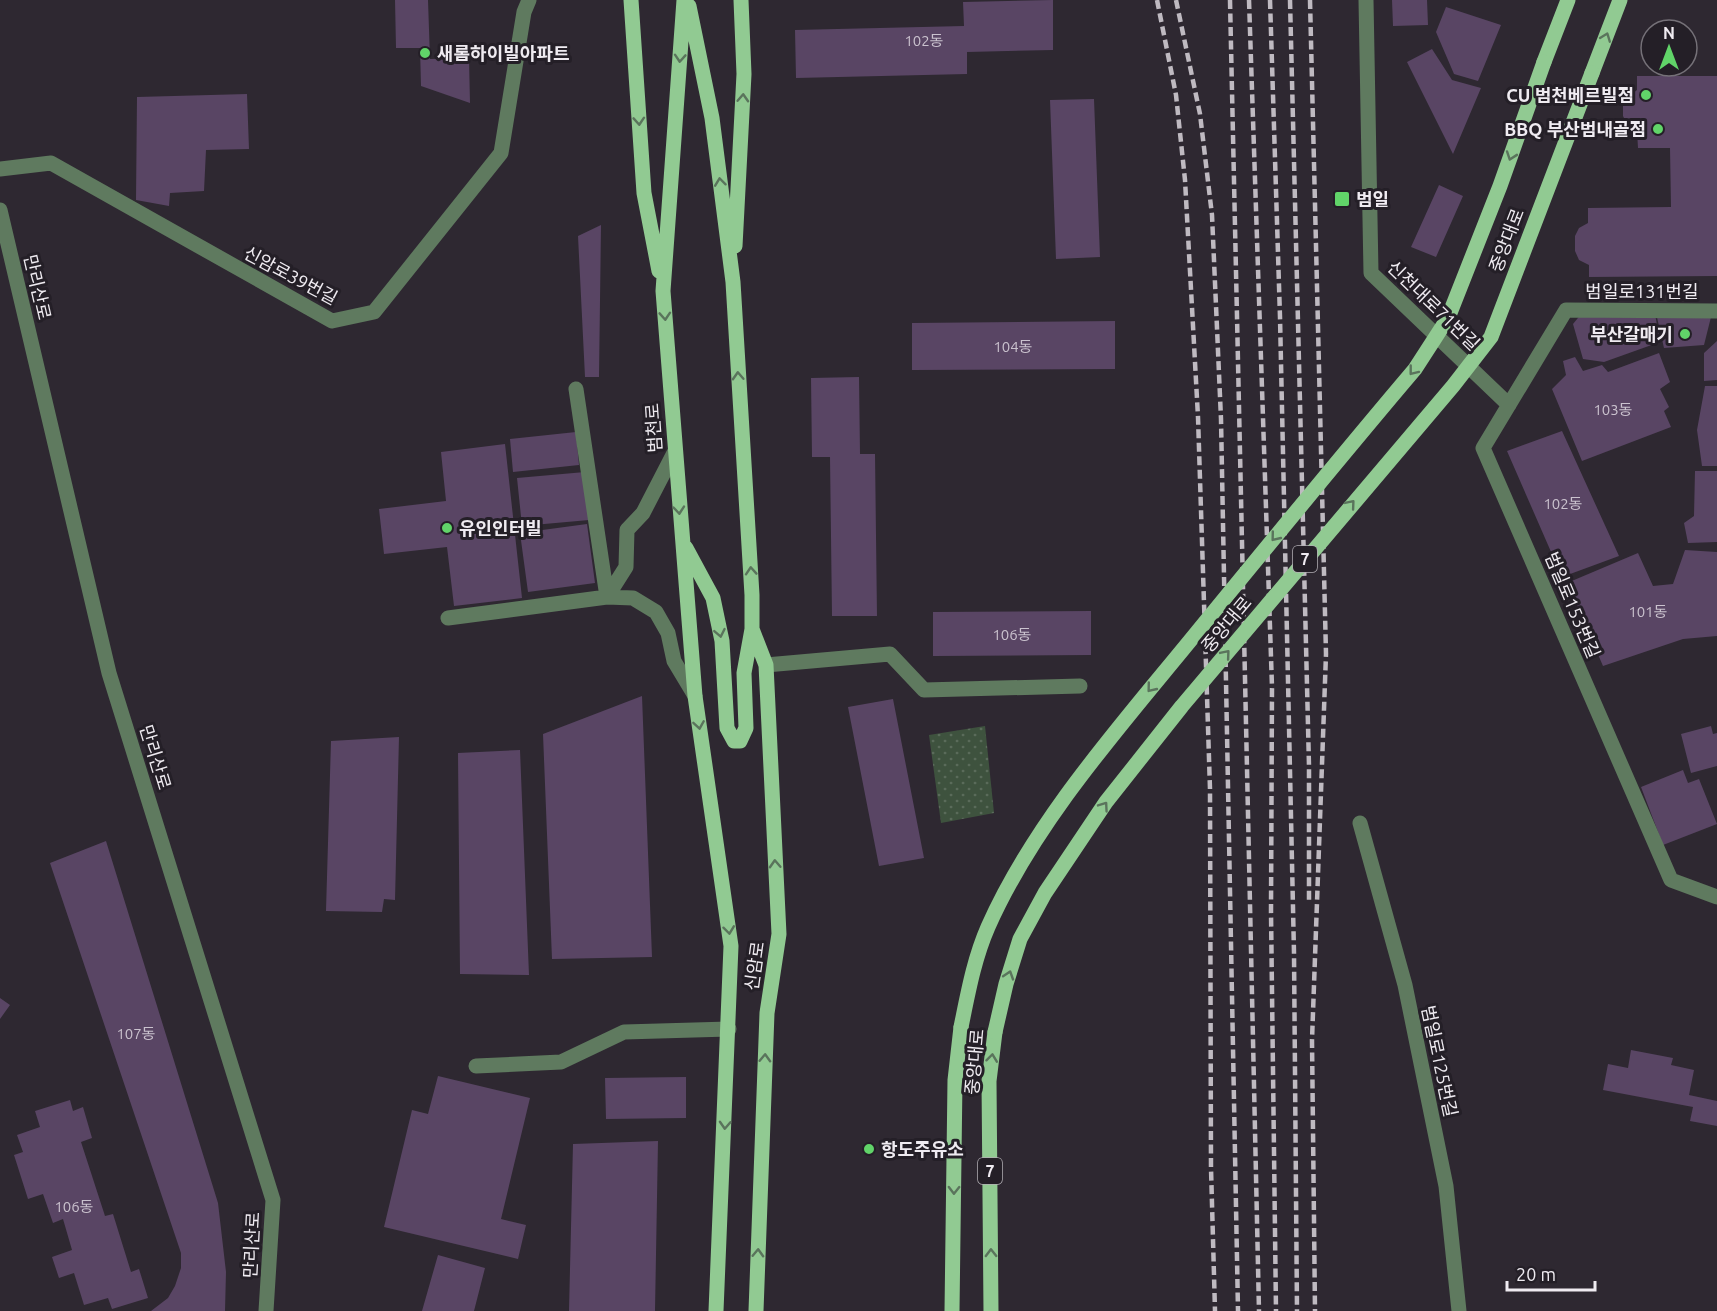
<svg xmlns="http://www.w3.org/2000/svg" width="1717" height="1311" font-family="Ubuntu,'Noto Sans KR',sans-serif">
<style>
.park{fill:url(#park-dots)}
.building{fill:#594564}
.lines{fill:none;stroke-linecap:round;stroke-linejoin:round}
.minor{stroke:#5f7a5f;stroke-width:15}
.major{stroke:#91ca92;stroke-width:15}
.rail{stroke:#bfbac1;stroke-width:4.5;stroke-dasharray:9 4.5;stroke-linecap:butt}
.major-bridge{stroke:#91ca92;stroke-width:15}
.oneway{stroke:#5a745c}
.poi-dot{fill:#61d469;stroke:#241f27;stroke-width:2}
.labels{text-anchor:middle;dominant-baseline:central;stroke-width:6;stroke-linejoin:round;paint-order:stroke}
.number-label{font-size:15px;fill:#cac2ce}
.shield{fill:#241f27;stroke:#b2aeb4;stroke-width:1.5}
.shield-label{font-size:16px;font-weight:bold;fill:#efebf1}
.poi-label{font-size:18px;font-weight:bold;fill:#efebf1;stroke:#241f27;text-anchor:start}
.street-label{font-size:18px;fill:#efebf1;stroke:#241f27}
</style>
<defs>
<pattern id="park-dots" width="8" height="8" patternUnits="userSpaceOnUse" patternTransform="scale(1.5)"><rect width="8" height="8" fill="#3e523e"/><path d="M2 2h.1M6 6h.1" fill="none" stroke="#5a6b5a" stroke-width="1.8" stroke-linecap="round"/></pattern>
</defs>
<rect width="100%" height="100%" fill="#2e2831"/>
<path class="park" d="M985,726L994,813L941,823L929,735Z"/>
<path class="building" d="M395,0H428L430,59L469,58L470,103L421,86L420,48H396Z
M1053,0V50L967,52V74L796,78L795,30L964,26L963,2Z
M1392,0H1427L1428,25L1393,26Z
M1446,7L1501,25L1478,81L1454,74L1436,32Z
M1432,49L1452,80L1481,88L1453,154L1407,62Z
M1637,76H1717V276L1589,277V265L1579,260L1575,251V236L1579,228L1588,223V208L1671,207L1670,148H1638L1637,131L1628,126L1623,116V105L1628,97L1637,90Z
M247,94L249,149L206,150L204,191L170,193L169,206L136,200L137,97Z
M1094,99L1100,257L1056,259L1050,100Z
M1439,185L1463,196L1436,257L1411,247Z
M601,225L599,377H585L578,236Z
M1582,313L1655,314L1660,342L1604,362L1583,359L1573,324Z
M1656,313H1712L1704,345L1664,348Z
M1115,321V369L912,370V323Z
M1717,341V380L1704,381V353Z
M1659,353L1670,382L1660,389L1669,407L1664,411L1671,427L1582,461L1552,389L1566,375L1563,361L1575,357L1583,371L1602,365L1608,372Z
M859,377L860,454H875L877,616H832L830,457H812L811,378Z
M1705,386H1717V466H1702L1697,430Z
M1562,431L1619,556L1562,577L1507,451Z
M576,432L579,465L513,472L510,439Z
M505,444L522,598L454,606L447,547L384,554L379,509L446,501L441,452Z
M1695,471H1717V542L1688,543L1684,523L1694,516Z
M585,472L589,520L522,526L517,478Z
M587,524L595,583L528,592L520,533Z
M1685,550L1717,552V636L1683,639L1603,666L1567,583L1638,553L1653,586L1673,584Z
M1091,611V655L933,656V612Z
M642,696L652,957L552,959L543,734Z
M893,699L924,858L879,866L848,707Z
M1711,726L1713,734L1717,733V766L1691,773L1681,734Z
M399,737L395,900L384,899L382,912L326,911L331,741Z
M520,750L529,975L460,974L458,753Z
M1683,770L1688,783L1699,779L1717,824L1663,845L1641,787Z
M106,841L218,1203L226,1272L225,1311H151L168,1298L175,1286L181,1268V1253L50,863Z
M0,998L10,1005L0,1019Z
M1631,1050L1673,1058L1671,1065L1694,1070L1689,1095L1717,1101V1126L1690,1121L1693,1107L1603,1090L1608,1064L1628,1068Z
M438,1076L530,1098L501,1219L526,1225L518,1259L384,1227L412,1110L428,1114Z
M686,1077V1118L606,1119L605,1078Z
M70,1100L73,1111L83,1107L92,1138L81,1142L105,1216L113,1214L131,1272L139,1269L148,1298L112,1309L108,1298L84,1305L74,1273L59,1278L52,1257L72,1250L63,1219L53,1223L43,1194L28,1199L14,1155L23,1152L17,1135L40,1127L35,1111Z
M658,1141L655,1311H569L573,1144Z
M438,1255L485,1268L474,1311H422Z"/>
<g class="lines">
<path class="minor" d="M1366,0L1371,273L1509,405
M0,169L51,163L332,321L374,312L501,153L524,12L529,0
M0,210L109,673L273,1200L266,1311
M1717,311L1566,310L1483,448L1671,880L1717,897
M674,453L643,513L627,530L626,567L607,597L633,598L656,612L668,633L674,661L695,696
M448,618L607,597L576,389
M766,665L890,654L924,690L1080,686
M1360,823L1405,985L1446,1186L1459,1311
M476,1066L561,1062L624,1032L729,1029"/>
<path class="major" d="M631,0L644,193L659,271
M684,0L663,291L695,696L731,946L716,1311
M1544,62L1568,0
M1592,73L1620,0
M735,246L744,74L741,0
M686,548L713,598L722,641L727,728L734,741H740L746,728L744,673L752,629V595L733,282L712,118L689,6
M752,629L766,665L779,934L767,1013L756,1311
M952,1311L955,1080L961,1027
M991,1311L989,1081L995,1032"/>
<path class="rail" d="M1157,0L1176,95L1185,180L1198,417L1210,789L1211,1168L1215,1311
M1176,0L1200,114L1212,215L1221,419L1238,1311
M1230,0L1259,1311
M1249,0L1272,687L1271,912L1276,1311
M1270,0L1280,317L1294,953L1297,1311
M1290,0L1309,766V900
M1310,0L1326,654L1312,1040L1315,1311"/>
<path class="major-bridge" d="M961,1027C968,993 974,959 988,927C1036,819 1124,722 1198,631C1270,543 1342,455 1415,369L1448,318L1500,186L1544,62
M995,1032L1006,984L1020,939L1045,893L1106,802L1182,706L1453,386L1491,337L1592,73"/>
</g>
<defs><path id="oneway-chevron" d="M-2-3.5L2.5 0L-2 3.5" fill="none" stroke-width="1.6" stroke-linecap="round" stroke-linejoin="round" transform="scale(1.5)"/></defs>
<g class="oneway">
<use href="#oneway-chevron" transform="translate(1606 37) rotate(-69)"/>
<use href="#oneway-chevron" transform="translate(680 58) rotate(94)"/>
<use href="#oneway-chevron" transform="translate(743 98) rotate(-87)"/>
<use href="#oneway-chevron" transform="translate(639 121) rotate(86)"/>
<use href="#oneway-chevron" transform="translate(1511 156) rotate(109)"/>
<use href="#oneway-chevron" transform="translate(720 182) rotate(-97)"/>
<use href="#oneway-chevron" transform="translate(665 316) rotate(86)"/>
<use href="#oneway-chevron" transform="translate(1413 371) rotate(128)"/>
<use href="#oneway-chevron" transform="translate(738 376) rotate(-93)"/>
<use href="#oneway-chevron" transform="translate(1351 504) rotate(-50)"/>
<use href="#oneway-chevron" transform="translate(679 510) rotate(85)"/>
<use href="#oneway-chevron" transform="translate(1275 537) rotate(129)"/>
<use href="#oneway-chevron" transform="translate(751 571) rotate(-94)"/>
<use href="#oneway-chevron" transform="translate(720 633) rotate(79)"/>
<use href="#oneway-chevron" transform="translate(1226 654) rotate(-50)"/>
<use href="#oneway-chevron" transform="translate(1151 688) rotate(129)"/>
<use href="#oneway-chevron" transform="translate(699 725) rotate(81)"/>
<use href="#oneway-chevron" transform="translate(1104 806) rotate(-55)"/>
<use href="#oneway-chevron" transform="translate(775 864) rotate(-93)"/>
<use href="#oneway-chevron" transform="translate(729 930) rotate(83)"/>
<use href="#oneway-chevron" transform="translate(1009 975) rotate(-72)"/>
<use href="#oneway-chevron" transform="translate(765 1058) rotate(-88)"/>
<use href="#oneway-chevron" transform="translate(992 1058) rotate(-83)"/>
<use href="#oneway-chevron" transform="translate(725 1125) rotate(93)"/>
<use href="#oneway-chevron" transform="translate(954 1190) rotate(91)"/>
<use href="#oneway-chevron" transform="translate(758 1253) rotate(-88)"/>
<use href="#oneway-chevron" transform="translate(991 1253) rotate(-91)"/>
</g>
<g class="poi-dot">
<circle cx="425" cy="53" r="6"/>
<circle cx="1646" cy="95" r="6"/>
<circle cx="1658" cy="129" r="6"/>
<rect x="1334" y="191" width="16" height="16" rx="3"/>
<circle cx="1685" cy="334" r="6"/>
<circle cx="447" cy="528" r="6"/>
<circle cx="869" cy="1149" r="6"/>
</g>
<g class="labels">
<g class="number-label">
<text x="924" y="40">102동</text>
<text x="1013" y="346">104동</text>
<text x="1613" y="409">103동</text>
<text x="1563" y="503">102동</text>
<text x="1648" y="611">101동</text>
<text x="1012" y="634">106동</text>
<text x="136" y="1033">107동</text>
<text x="74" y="1206">106동</text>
</g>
<g class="shield">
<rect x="1293" y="546" width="24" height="26" rx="4.5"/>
<rect x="978" y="1158" width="24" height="26" rx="4.5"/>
</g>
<g class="shield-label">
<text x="1305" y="559">7</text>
<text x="990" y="1171">7</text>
</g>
<g class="poi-label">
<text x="437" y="53">새롬하이빌아파트</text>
<text x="1634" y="95" text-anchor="end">CU 범천베르빌점</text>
<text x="1646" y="129" text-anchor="end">BBQ 부산범내골점</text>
<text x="1356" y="199">범일</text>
<text x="1673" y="334" text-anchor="end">부산갈매기</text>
<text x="459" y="528">유인인터빌</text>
<text x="881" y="1149">항도주유소</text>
</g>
<g class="street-label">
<text transform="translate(1506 240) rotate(-69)">중앙대로</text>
<text transform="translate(291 275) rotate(28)">신암로39번길</text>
<text transform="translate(38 287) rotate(77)">만리산로</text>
<text x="1642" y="291">범일로131번길</text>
<text transform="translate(1434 305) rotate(44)">신천대로71번길</text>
<text transform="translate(653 428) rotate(-94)">범천로</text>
<text transform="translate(1573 605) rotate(67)">범일로153번길</text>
<text transform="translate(1226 624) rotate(-50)">중앙대로</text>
<text transform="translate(156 757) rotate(73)">만리산로</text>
<text transform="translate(754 966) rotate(-82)">신암로</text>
<text transform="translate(1440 1061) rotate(78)">범일로125번길</text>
<text transform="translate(974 1062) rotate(-85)">중앙대로</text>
<text transform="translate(251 1245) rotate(-87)">만리산로</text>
</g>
</g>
<g transform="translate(1669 48)"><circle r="28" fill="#241f27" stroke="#757178" stroke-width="1.5"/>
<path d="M0-4.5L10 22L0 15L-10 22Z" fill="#61d469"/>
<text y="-9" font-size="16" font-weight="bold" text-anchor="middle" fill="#efebf1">N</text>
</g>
<path d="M1507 1281v9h88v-9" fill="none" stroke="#efebf1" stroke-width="3"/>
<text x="1516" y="1281" font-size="18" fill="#efebf1" stroke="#241f27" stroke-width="4.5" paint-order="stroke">20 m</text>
</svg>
